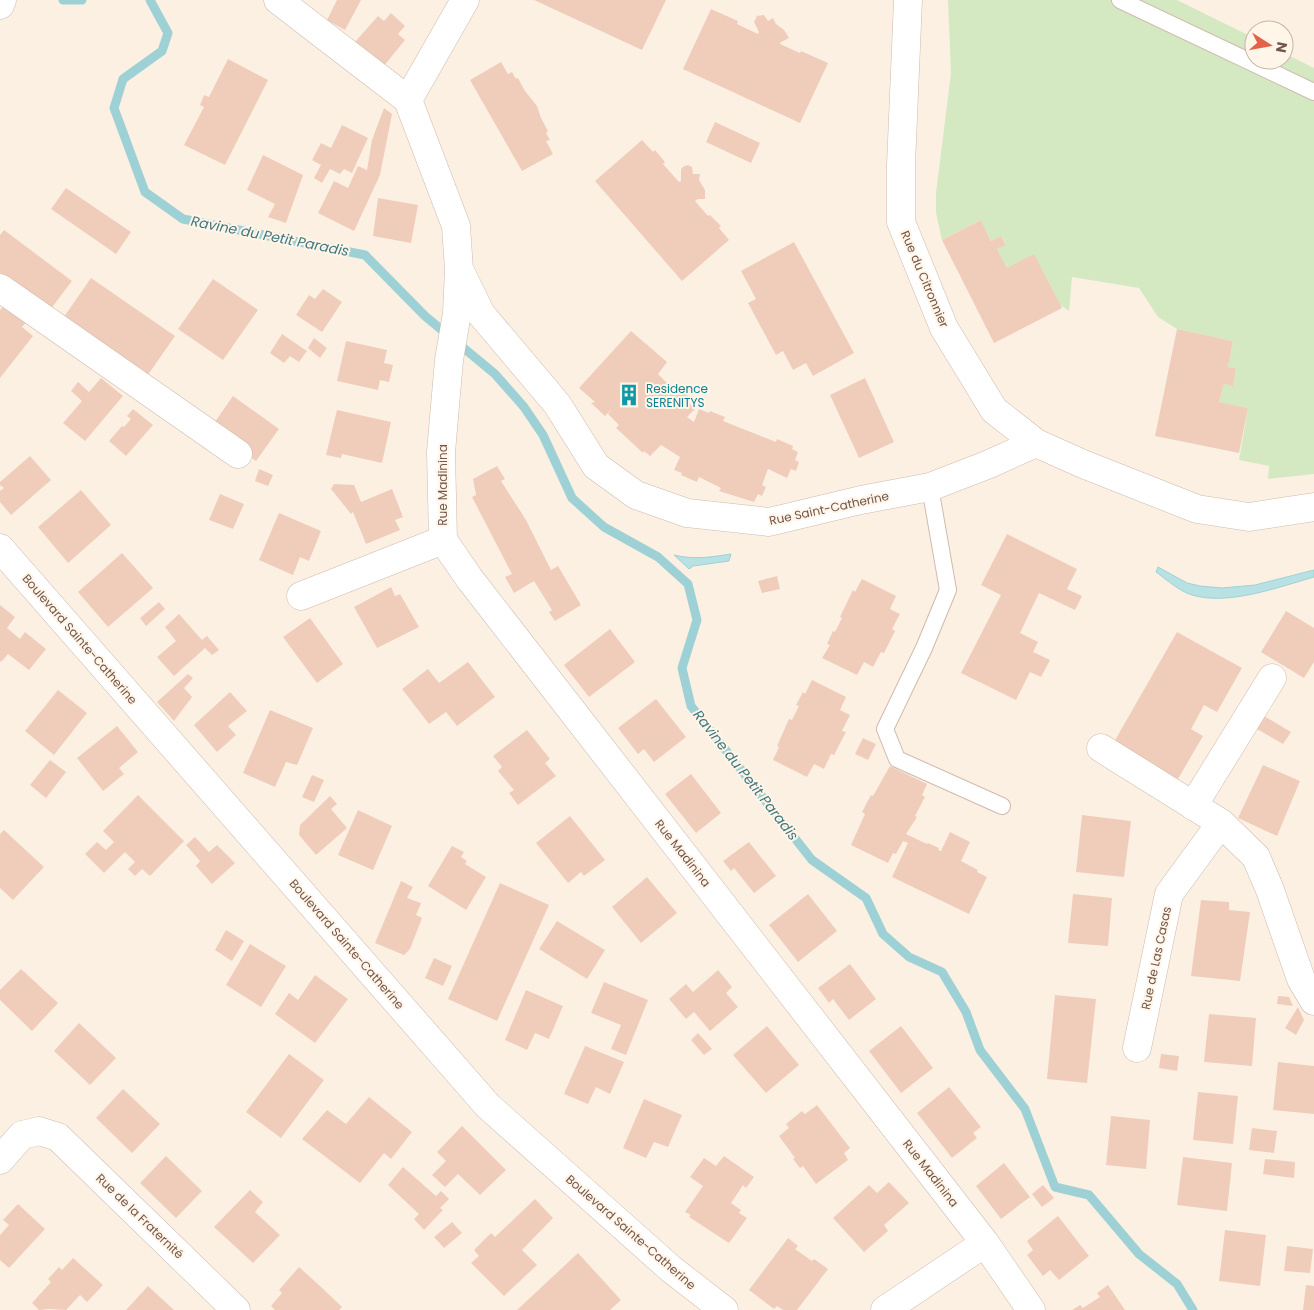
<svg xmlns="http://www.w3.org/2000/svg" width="1314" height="1310" font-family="Poppins,sans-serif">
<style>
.green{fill:#d4e9c2}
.water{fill:#b8e1e4;stroke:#9ed1d6}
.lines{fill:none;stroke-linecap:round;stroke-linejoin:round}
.stream{stroke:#9ed1d6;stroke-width:9}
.building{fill:#f0cdbb}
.lane-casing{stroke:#cfbaad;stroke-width:18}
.street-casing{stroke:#cfbaad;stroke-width:29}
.lane{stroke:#fff;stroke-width:16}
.street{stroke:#fff;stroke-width:28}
.labels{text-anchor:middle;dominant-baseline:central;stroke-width:4;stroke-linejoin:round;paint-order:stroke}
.street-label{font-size:12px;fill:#735649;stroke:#fff5e9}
.culture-label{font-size:12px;fill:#0d838f;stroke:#fff5e9;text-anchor:start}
.water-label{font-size:14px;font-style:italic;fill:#41787f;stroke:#fff5e9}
</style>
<rect width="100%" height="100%" fill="#fcf0e3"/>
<path class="green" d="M948,0H1177L1254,38V60H1284V53L1314,68V474L1268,479L1269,466L1239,460L1248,408L1219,402L1224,384L1233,385L1236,368L1228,367L1233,341L1177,329L1158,317L1139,288L1072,277L1069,311L1007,268L997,249L1006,244L1001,236L991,241L981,220L942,240L936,213V193L951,73Z"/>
<path class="water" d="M731,554L729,561L693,566L689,569L674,555C694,560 712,557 731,554Z
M1158,567L1187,583L1200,586L1222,588L1255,585L1314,570V577C1279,587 1228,606 1192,595C1179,591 1167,580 1156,572Z"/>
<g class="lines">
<path class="stream" d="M63,0H82
M150,0L168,33L162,51L123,79L114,108L145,192L183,219L365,255L425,316L495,374L524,407L543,435L572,498L604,527L658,557L688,584L697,620L682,668L691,706L812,860L866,898L883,934L909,957L942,972L966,1012L980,1050L1025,1109L1055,1187L1089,1195L1139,1254L1177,1284L1193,1310"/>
</g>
<path class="building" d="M337,0H361L345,30L327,20Z
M534,0H666L642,50Z
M711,9L738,21L737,24L758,34L759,32L754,22L757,16L764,15L768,21L773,18L776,24L784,30L789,38L781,42L780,44L800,53L801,51L828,63L800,123L683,69Z
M391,13L405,26L398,34L405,40L383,67L355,42L378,16L384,21Z
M228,59L268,80L225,165L184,145L204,107L200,105L204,95L209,97Z
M501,62L508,74L512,72L516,79L518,78L525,91L537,106L541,118L548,131L546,133L550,140L546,141L553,154L522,171L470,80Z
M384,108L392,114L380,175L354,231L318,213L334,181L348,188L358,166L367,170L372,140Z
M715,122L760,143L751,163L706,142Z
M342,125L368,138L352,173L344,169L340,174L330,169L322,183L314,178L321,165L312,160L321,143L331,148Z
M642,140L653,152L655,150L665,162L663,164L679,182L681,181V169L684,166L688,165L692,167L693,174H700L699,180L705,190V199H698L695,201L708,216L710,215L721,226L719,228L729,240L682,281L595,181Z
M263,155L303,175L286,223L268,217L275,204L247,190Z
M66,188L131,232L116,254L51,209Z
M378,198L418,205L411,243L373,236Z
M981,220L991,241L1001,236L1006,245L997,249L1007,268L1034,254L1062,308L994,343L942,240Z
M4,230L72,281L50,310L0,273V235Z
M794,242L854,353L813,376L806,363L793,370L783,351L776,355L748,303L756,299L741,271Z
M91,278L175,336L143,382L61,321Z
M213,279L258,310L223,360L178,329Z
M323,289L342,302L322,332L296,315L309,295L315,299Z
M8,302L29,319L22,327L33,336L0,378V310Z
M1177,329L1233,341L1228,367L1236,368L1233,386L1224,384L1219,402L1248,408L1239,453L1155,436Z
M631,331L667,362L658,374L674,390L678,386L690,398L688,402L695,409L687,417L694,422L699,409L709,413L710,411L725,417L723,421L776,442L777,439L793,446L792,449L798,452L795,460L799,462L796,471L791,469L787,478L768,469L762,485L766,487L762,496L758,494L754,502L719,491L721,488L699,477L697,482L681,475L682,473L674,470L680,457L661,445L650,456L644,451L643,453L616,428L619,425L608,414L612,409L605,416L591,403L595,402L579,388Z
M282,334L307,351L299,362L290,356L284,363L270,353Z
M314,338L327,348L320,358L308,348Z
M346,341L387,350L384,363L393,365L389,382L380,380L378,390L337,381Z
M101,378L123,396L85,441L63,423L82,401L71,391L78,382L89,392Z
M865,378L894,442L859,458L830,395Z
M233,396L279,429L256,461L210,429Z
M133,409L153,425L126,456L109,441L122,426L124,427L131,419L127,416Z
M337,410L391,422L382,463L342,454L341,458L326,455Z
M30,456L51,480L11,515L0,502V491L4,488L0,485V482Z
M497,466L505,479L501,481L526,520L551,570L558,566L581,605L555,621L549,612L552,610L534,581L514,593L505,577L512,574L472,497L476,495L473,479Z
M259,469L273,475L268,486L255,481Z
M334,484L354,485L361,502L392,489L403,517L395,520L400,530L366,544L353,512L351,514L331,489Z
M81,490L111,525L68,563L38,527Z
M220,494L244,504L233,529L209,520Z
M279,513L321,531L309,561L300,557L293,575L259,560Z
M1007,534L1077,569L1067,589L1082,596L1075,610L1039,593L1020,633L1038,642L1033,652L1050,660L1041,677L1030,672L1016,700L961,673L1001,595L981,585Z
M122,553L153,588L108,627L78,592Z
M777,576L780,589L762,593L758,581Z
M862,579L896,596L890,609L900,614L892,629L895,631L884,653L881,652L873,667L864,662L857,675L822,658L830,645L827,644L833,631L835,632L842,618L840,617L853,590L855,592Z
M391,587L395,596L400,594L419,627L377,648L354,607Z
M159,602L165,609L146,626L140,618Z
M0,605L15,617L7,628L20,639L25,632L46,649L29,670L8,654L1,662L0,661Z
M1286,611L1314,628V662L1304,678L1261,652Z
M179,614L202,640L207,636L219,650L212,655L205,648L174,676L157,657L176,641L165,627Z
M310,618L343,664L317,683L283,637Z
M610,629L635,662L589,697L564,665Z
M1177,632L1242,668L1217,712L1204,705L1191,729L1203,736L1178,779L1114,742Z
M468,662L495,697L457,726L446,712L429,724L402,689L428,669L439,683Z
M188,674L193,678L184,688L192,697L174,721L157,702Z
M812,680L846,697L840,710L850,715L842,731L846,732L834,755L831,754L824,769L814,764L807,777L773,760L779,747L777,746L789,719L792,720L799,706L796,705L803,692L805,694Z
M58,690L87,713L54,755L25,731Z
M230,692L247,711L228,726L236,735L217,752L194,725Z
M656,699L686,737L654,762L644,749L638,754L618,728Z
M270,710L313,728L297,765L286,762L275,787L243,773Z
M1264,716L1291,732L1283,744L1257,729Z
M117,726L138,752L119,768L124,774L103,791L77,758Z
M527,730L550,759L545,763L556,776L518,805L509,793L514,790L498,771L502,767L493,756Z
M863,738L876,744L868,760L855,754Z
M50,760L66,772L46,798L30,785Z
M1263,765L1300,781L1277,836L1238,818Z
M890,766L927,784L922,795L925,797L915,816L917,817L906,834L927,844L928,843L939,848L938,850L941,851L950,832L970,842L961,861L978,870L977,872L987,877L969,914L892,877L908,843L903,841L896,854L893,853L888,863L851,845L865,814L862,812L871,795L873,796Z
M691,774L721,813L696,833L665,794Z
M312,775L324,780L314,802L302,797Z
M138,795L184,841L150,876L142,869L135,876L128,869L135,862L125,852L104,873L85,854L97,842L106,850L114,842L103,831Z
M330,796L337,804L331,809L347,828L316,855L299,835L300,825Z
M358,810L392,826L373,870L338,855Z
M1082,815L1131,821L1124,877L1076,872Z
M570,816L605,860L584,876L581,872L568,883L536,843Z
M4,830L44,867L13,900L0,888V834Z
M195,837L209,852L217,845L235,863L212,884L196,866L200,861L186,845Z
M749,842L776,876L754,893L734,868L731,871L723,861Z
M452,846L464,852L461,857L467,861L465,864L486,877L466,910L428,886Z
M647,877L677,913L641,943L612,907Z
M401,881L413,887L407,898L421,903L416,915L422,918L410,949L404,955L375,943Z
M500,883L549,905L497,1021L448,999Z
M808,894L837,931L798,962L769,925Z
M1073,894L1112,898L1108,946L1068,943Z
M1201,900L1229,902V910L1250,912L1240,981L1191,976Z
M557,921L605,950L587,979L539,949Z
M226,930L244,941L232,961L215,950Z
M250,944L286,966L261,1007L226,985Z
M434,958L452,966L443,986L425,978Z
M850,964L876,999L849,1020L833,999L829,1003L818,988Z
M21,969L58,1003L32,1031L0,1000V990Z
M718,970L732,987L726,993L738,1007L710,1031L694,1012L686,1019L669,999L686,984L693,992Z
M315,975L348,999L315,1043L275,1014L289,993L298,1000Z
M604,982L648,1000L626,1055L611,1049L621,1025L591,1013Z
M526,990L563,1006L549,1039L535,1033L527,1050L505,1040Z
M1055,995L1096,999L1087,1083L1047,1079Z
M1278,996L1289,997L1293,1006L1277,1004Z
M1298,1007L1304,1020L1296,1035L1285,1028Z
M1209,1014L1256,1018L1252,1066L1204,1062Z
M79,1023L116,1058L90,1085L54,1051Z
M767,1026L799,1065L766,1093L733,1055Z
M901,1026L933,1068L901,1093L869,1051Z
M698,1033L712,1049L704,1055L691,1040Z
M585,1046L624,1062L610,1094L596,1087L588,1104L564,1094Z
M289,1054L324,1080L281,1138L246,1112Z
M1161,1054L1179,1056L1177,1071L1159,1068Z
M1278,1062L1314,1066V1114L1273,1110Z
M949,1087L981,1127L973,1133L977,1138L952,1158L917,1113Z
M123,1089L160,1124L132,1153L96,1118Z
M1198,1092L1238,1096L1233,1144L1193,1140Z
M369,1097L412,1132L391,1159L384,1153L360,1183L302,1139L327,1110L346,1124Z
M644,1099L682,1115L668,1147L654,1142L646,1158L623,1148Z
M817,1105L850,1148L844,1153L848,1160L816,1184L803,1166L800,1168L793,1159L795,1158L779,1136L789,1128L786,1124L802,1111L805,1114Z
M1111,1116L1150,1120L1146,1169L1106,1165Z
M462,1126L506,1170L480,1195L458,1174L445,1187L432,1175L446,1161L437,1152Z
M1252,1128L1277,1131L1274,1153L1249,1150Z
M166,1156L202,1191L176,1218L140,1183Z
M724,1156L754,1177L746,1188L743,1185L731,1203L741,1210L739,1213L747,1218L729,1243L689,1217L691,1215L685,1212L703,1186L690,1177L704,1158L716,1166Z
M1183,1157L1232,1163L1227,1211L1177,1205Z
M1265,1159L1295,1162L1294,1178L1263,1174Z
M1004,1163L1030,1197L1001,1219L976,1186Z
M403,1167L436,1196L441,1191L449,1199L440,1208L443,1210L424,1230L414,1219L419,1214L388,1185Z
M889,1182L909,1203L884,1225L888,1231L864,1252L833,1218L869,1185L877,1193Z
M1043,1185L1054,1198L1042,1207L1032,1194Z
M250,1190L263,1202L255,1212L280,1235L253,1263L214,1227Z
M535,1199L553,1218L522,1250L537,1265L504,1296L471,1263L479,1256L474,1250L491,1233L495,1237Z
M18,1204L45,1229L9,1268L0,1260V1235L9,1225L3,1220Z
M1058,1216L1089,1256L1059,1280L1050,1270L1043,1276L1027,1255L1033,1250L1027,1241Z
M452,1222L462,1233L444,1248L434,1237Z
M1225,1230L1266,1235L1260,1286L1219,1281Z
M788,1238L798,1246L795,1249L812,1261L814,1259L828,1269L797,1310H783L777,1306L774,1309L749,1290Z
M1287,1246L1313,1249L1310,1273L1284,1271Z
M578,1253L621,1300L610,1310H517Z
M73,1258L103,1285L87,1302L80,1295L66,1310L49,1309L39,1310L32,1303L51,1282L48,1279L59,1267L62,1270Z
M299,1267L320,1286L342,1307L339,1310H275L271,1306L282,1293L279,1290Z
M1108,1285L1125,1310H1072L1080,1305L1083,1308L1100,1297L1097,1293Z
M1306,1285L1314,1286V1310H1303Z
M148,1286L174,1310H126Z"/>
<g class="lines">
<g class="lane-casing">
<path id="lane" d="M1120,0L1314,92
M930,487L948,590L924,648L885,729L897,759L1002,806"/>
</g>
<g class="street-casing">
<path id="street" d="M278,0L408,100
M908,0L901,165V222L944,328L994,410L1036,443L1083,464L1197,509L1249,517L1314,507
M0,5L2,0
M408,100L456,226L459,270L457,313L449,360L441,452L443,540L469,578L985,1243L1031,1310
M408,100L465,0
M460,271L481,314L557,404L596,466L636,495L687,513L769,522L861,500L930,487L987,465L1036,443
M0,288L238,454
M0,548L488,1106L671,1269L724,1310
M301,596L443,540
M1101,748L1221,823L1256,857L1270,890L1301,979L1314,1001
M1193,806L1272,678
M1137,1048L1169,894L1221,823
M0,1160L22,1135L39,1131L58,1137L236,1310
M885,1310L985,1243"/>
</g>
<use href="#lane" class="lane"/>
<use href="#street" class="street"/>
</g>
<defs>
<g id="building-bare" transform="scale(1.725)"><path d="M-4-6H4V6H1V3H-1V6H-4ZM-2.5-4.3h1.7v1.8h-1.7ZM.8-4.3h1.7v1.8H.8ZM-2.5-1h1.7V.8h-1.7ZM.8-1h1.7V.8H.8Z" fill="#0f9aa8" stroke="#fff5e9" stroke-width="2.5" paint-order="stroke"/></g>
</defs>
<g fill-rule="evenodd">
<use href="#building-bare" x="629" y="395"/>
</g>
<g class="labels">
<g class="street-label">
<text transform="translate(925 279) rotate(67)">Rue du Citronnier</text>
<text transform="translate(442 485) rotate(-90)">Rue Madinina</text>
<text transform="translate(829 508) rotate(-12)">Rue Saint-Catherine</text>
<text transform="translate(80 639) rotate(49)">Boulevard Sainte-Catherine</text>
<text transform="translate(683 853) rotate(52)">Rue Madinina</text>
<text transform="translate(347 944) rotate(49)">Boulevard Sainte-Catherine</text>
<text transform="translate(1156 958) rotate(-78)">Rue de Las Casas</text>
<text transform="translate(931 1173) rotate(52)">Rue Madinina</text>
<text transform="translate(140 1216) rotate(44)">Rue de la Fraternité</text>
<text transform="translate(631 1232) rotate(41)">Boulevard Sainte-Catherine</text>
</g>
<g class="culture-label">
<text x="646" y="388">Residence<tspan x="646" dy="14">SERENITYS</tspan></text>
</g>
<g class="water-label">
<text transform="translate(270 236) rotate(11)">Ravine du Petit Paradis</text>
<text transform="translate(746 775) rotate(52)">Ravine du Petit Paradis</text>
</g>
</g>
<g transform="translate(1269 45) rotate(101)"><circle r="24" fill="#fff5e9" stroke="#c7b5a9"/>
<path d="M0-4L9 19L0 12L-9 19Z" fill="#e3634a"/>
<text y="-8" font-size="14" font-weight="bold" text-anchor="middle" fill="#735649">N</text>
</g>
</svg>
